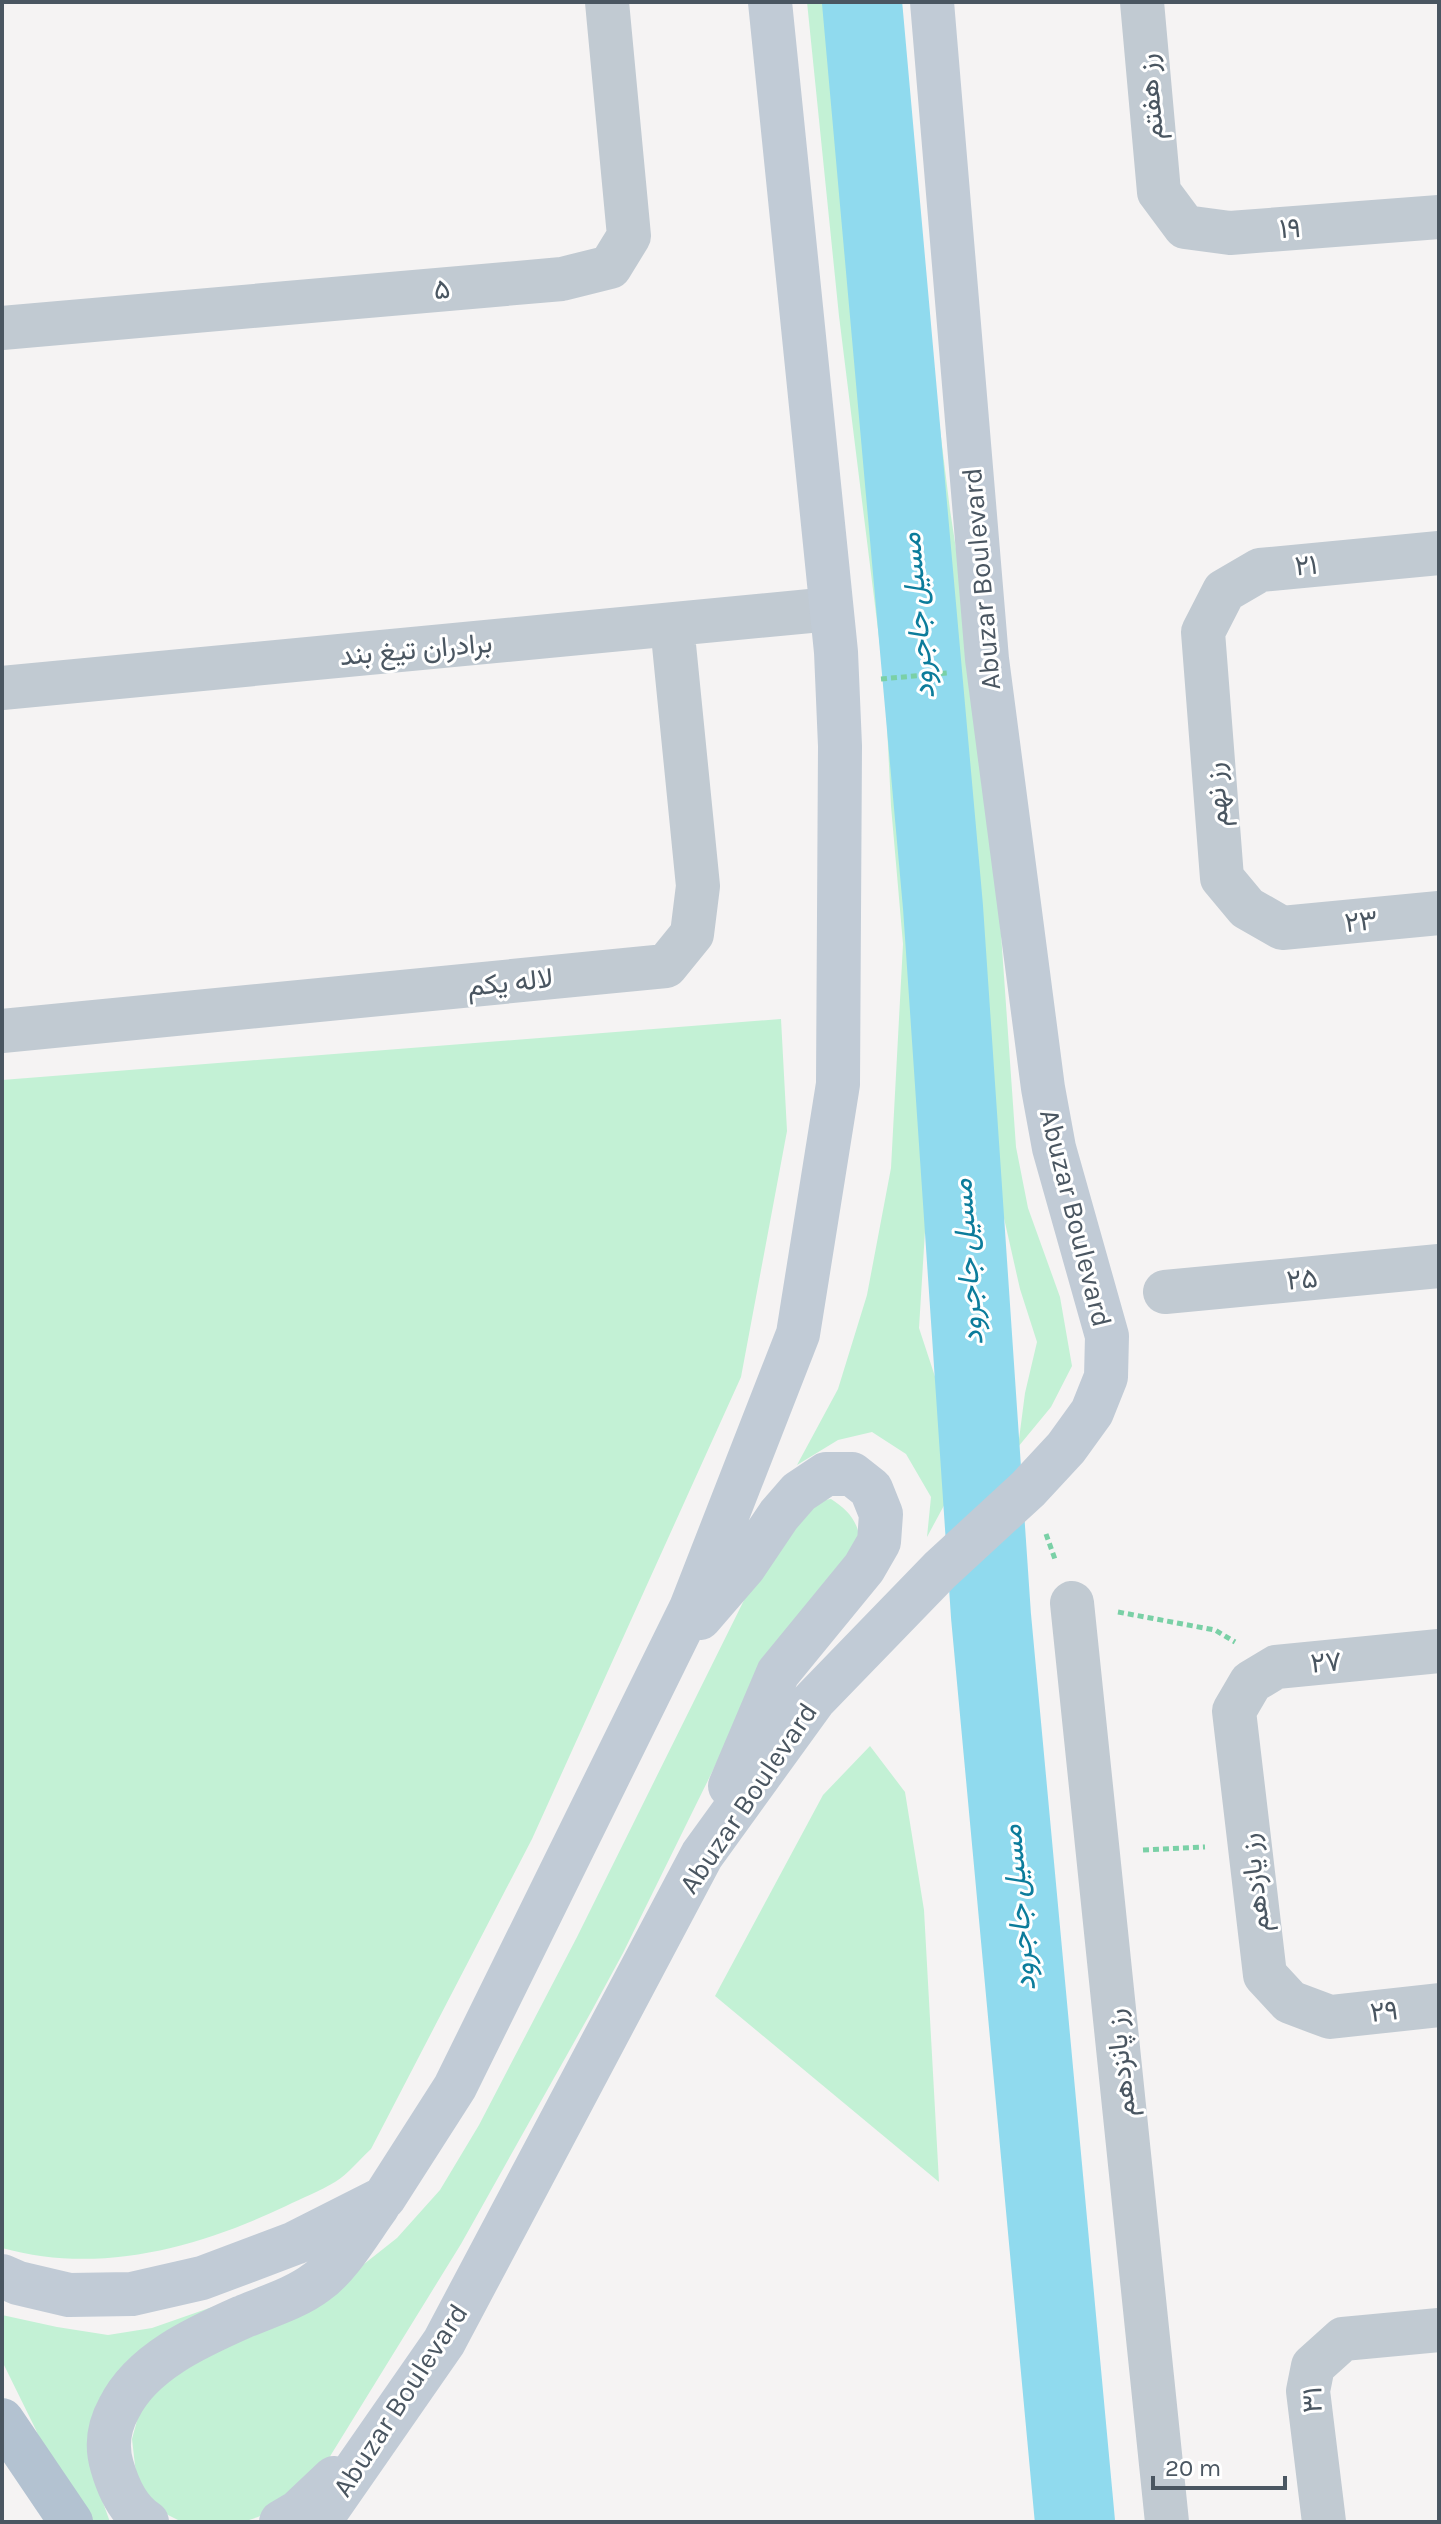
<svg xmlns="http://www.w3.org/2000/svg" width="1441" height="2524" font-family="Karla,Vazirmatn,sans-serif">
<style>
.green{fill:#c3f1d5}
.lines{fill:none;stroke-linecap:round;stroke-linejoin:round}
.river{stroke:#90daee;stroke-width:80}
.path{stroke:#7ad0a6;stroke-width:5;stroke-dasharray:6 4;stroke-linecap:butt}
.street{stroke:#c1cad2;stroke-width:44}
.secondary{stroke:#c1cbd6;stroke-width:44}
.primary{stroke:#b3c2d1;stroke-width:44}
.labels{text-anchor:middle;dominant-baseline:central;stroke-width:6;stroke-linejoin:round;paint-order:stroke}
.street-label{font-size:28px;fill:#4a5661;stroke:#fff}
.water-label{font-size:30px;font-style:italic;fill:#0c7c9b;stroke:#fff}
</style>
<rect width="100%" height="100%" fill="#f5f3f3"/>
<path class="green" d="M807,2H893L896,57L923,291L950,510L989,763L1016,1147L1028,1208L1060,1297L1072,1366L1051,1407L1018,1447L1025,1393L1037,1342L1020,1289L999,1196L983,982L913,773L938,1164L925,1231L919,1328L944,1404L952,1453L948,1498L927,1537L931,1497L906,1454L872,1432L838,1440L797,1465L838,1389L867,1295L891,1168L903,944L891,806L885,686L839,316Z
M781,1019L787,1131L741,1377L532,1839L371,2149C360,2159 348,2174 335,2182C320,2191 302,2198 286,2206C197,2248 99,2275 2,2248V1080Z
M831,1499C848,1510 858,1521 860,1541L749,1697L623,1953L591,2012L461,2244L329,2458L298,2493L258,2517L243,2522H182L168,2515L146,2495L136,2474L132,2439L141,2406L182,2368L340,2283L397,2238L440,2190L479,2125L577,1937L757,1574L818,1501Z
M870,1746L905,1792L924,1910L939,2182L715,1996L823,1795Z
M293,2279L196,2321L93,2475L110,2522H83L48,2461L36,2430L2,2361V2315L57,2327L108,2335L152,2328Z"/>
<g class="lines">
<path class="river" d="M862,2L943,907L991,1616L1075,2522"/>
<path class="path" d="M881,679L947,673
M1046,1534L1056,1562
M1118,1612L1215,1630L1235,1642
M1143,1850L1205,1847"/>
<path class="street" d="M1142,2L1159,192L1185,227L1230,233L1439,217
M2,328L562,279L610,267L629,236L607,2
M1439,553L1260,570L1224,591L1203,632L1222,878L1247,908L1282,928L1439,913
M2,688L831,609
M2,1031L666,966L692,934L698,886L672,625
M1165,1292L1439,1266
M1072,1603L1167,2522
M1439,1651L1276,1667L1251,1682L1234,1711L1265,1975L1290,2002L1330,2017L1439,2005
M1324,2522L1308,2391L1313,2366L1343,2339L1439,2330"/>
<path class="secondary" d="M700,1618L744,1567L779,1515L799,1492L826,1474H852L871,1489L881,1514L879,1542L864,1568L778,1673L730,1786
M2,2276L18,2283L69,2295L132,2294L202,2278L295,2243L384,2198L455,2087L691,1608L798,1334L838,1084L840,746L836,652L770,2
M147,2522C128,2510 118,2487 112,2466C106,2446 109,2426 119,2408C142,2361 200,2336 245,2316C269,2306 296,2298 317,2282C340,2266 361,2229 378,2206
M281,2522L298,2512L334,2478
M319,2522L444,2342L702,1855L814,1700L940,1570L1028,1489L1066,1448L1092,1412L1106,1377L1107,1336L1054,1148L1043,1088L987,659L932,2"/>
<path class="primary" d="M2,2420L71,2522"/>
</g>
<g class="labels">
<g class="street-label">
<text transform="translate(1150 97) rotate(-95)">رز هفتم</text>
<text transform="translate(1290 228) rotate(-4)">۱۹</text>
<text transform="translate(442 289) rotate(-5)">۵</text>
<text transform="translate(1306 565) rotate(-5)">۲۱</text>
<text transform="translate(981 579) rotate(-95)">Abuzar Boulevard</text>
<text transform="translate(416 649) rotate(-5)">برادران تیغ بند</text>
<text transform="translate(1216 795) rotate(-95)">رز نهم</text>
<text transform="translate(1361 921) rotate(-6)">۲۳</text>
<text transform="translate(510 982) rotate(-6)">لاله یکم</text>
<text transform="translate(1076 1218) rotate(76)">Abuzar Boulevard</text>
<text transform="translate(1302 1279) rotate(-5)">۲۵</text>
<text transform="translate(1326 1662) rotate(-5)">۲۷</text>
<text transform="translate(748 1798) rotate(-56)">Abuzar Boulevard</text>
<text transform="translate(1254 1883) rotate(-97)">رز یازدهم</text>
<text transform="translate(1384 2011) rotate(-6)">۲۹</text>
<text transform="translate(1120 2063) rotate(-96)">رز پانزدهم</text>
<text transform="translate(400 2400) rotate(-57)">Abuzar Boulevard</text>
<text transform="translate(1312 2400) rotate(-91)">۳۱</text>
</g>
<g class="water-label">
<text transform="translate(917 616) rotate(-95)">مسیل جاجرود</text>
<text transform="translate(967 1262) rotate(-94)">مسیل جاجرود</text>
<text transform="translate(1018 1908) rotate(-95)">مسیل جاجرود</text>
</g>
</g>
<rect width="1441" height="2524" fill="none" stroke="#4a5661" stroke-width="8"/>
<path d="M1153 2476v12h132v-12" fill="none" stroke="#4a5661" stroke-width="4"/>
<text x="1165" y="2476" font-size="24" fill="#4a5661" stroke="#ffffff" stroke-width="6" paint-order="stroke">20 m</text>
</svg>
